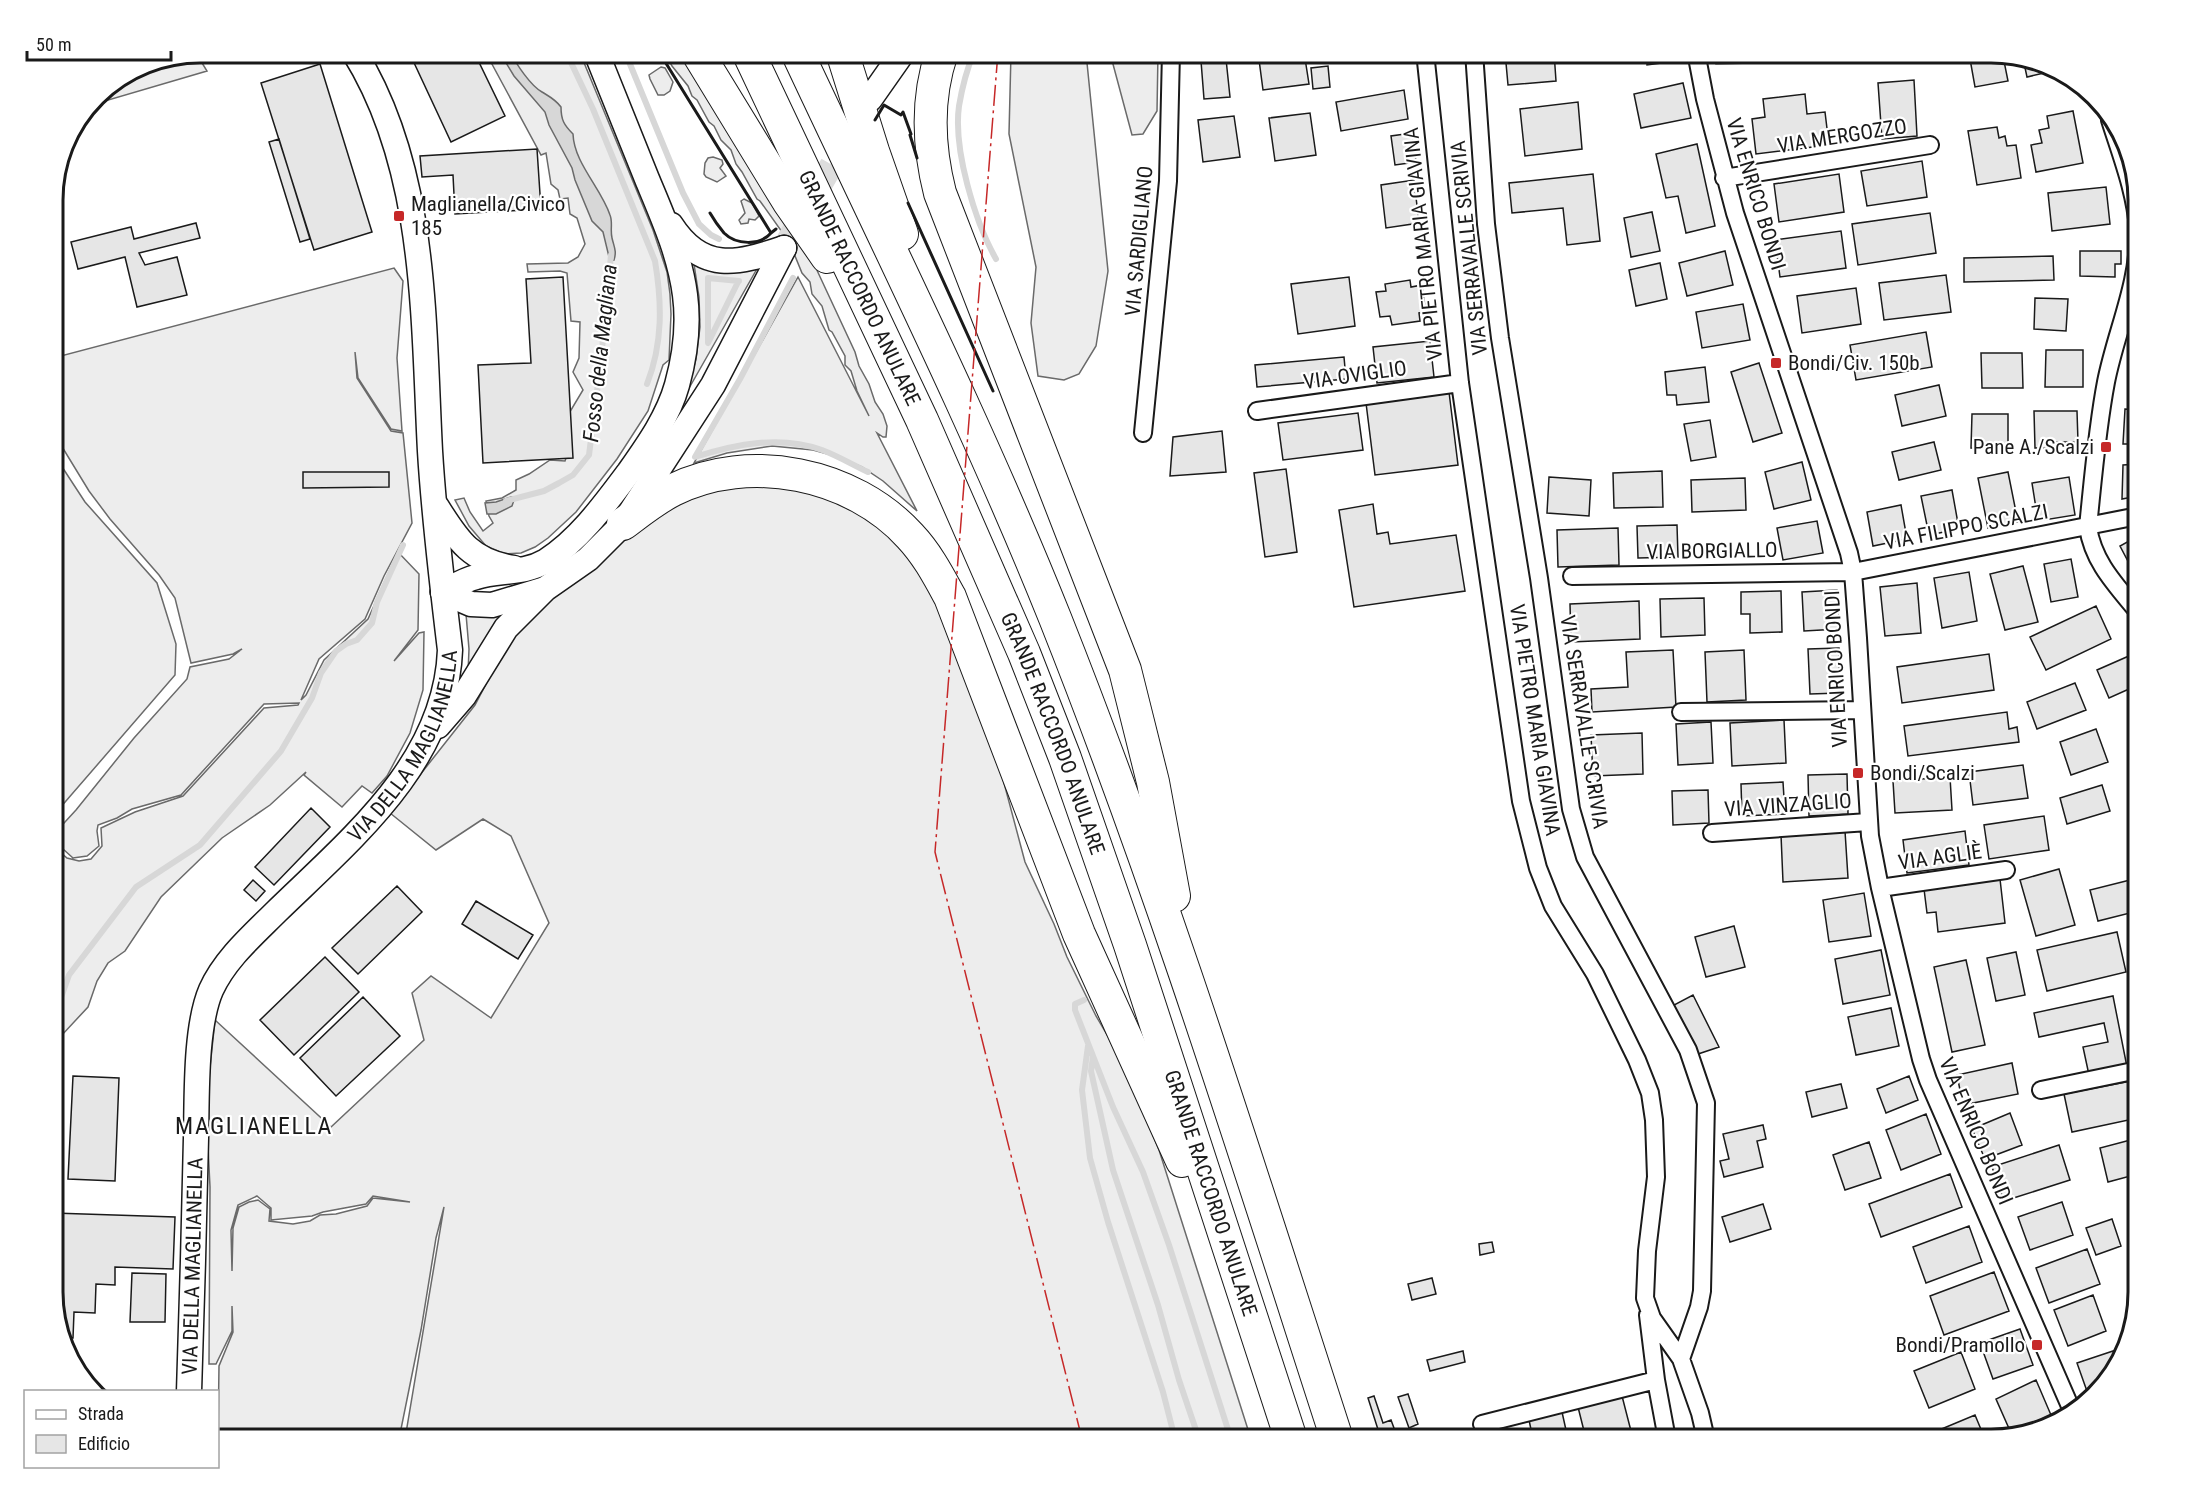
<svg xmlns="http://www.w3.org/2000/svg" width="2191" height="1492" font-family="'Roboto Condensed',sans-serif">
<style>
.built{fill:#ededed;stroke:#6a6a6a;stroke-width:1.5;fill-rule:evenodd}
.water{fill:#d7d7d7;stroke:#6a6a6a;stroke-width:1.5}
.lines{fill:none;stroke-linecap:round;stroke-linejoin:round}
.stream{stroke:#d7d7d7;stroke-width:6}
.building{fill:#e6e6e6;stroke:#1a1a1a;stroke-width:1.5}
.secondary-tunnel{stroke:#ddd;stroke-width:24;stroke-dasharray:24 12;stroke-linecap:butt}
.street-casing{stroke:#1a1a1a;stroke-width:20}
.secondary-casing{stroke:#1a1a1a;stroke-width:27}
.highway-casing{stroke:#1a1a1a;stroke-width:34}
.street{stroke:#fff;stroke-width:16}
.secondary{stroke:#fff;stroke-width:24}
.highway{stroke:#fff;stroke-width:32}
.wall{stroke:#1a1a1a;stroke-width:3}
.power{stroke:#c62828;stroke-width:1.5;stroke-dasharray:21 4.5 3 4.5;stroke-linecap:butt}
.poi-dot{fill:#c62828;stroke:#fff;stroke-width:2}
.labels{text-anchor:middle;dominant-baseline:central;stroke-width:4.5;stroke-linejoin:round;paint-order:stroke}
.street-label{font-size:21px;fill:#1a1a1a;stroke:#fff}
.poi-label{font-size:21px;fill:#1a1a1a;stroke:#fff;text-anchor:start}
.water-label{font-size:22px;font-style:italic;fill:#1a1a1a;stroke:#fff}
.quarter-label{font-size:24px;letter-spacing:1.5px;fill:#1a1a1a;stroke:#fff}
.rim{fill:none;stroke:#1a1a1a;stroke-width:3}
</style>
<rect width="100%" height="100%" fill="#fff"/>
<path class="built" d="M196,53L207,71L88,106L96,95L144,64Z
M486,53H580L653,230L667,272L670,294L671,314L669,360L663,365L648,411L617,459L576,512L548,538L535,547L521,553L505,554L486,546L469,526L455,500L464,498L470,512L483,531L493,523L489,516L486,501L502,498L516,490V480L529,474L550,460L565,461L567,455L565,420L583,390L573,372L579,358L580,322L571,321L567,273L560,271L528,272L527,264L568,263L578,257L585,244L577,218L570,214L568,198L560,199L558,190L551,184L546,153L541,155Z
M665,53H681L815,266L855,352L859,366L869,384L875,402L883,414L887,426L886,437H883L877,433L917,511L883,481L862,467L835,456L813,450L772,446L727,453L694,463L798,277L869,416L857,391L851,371L845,365V356L832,332L829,330L822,306L812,294L810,282L802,273L786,234L782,232L760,201L757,199L742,172L736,164L731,150L721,140L714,126L709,122L697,100L692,96L688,86L672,66Z
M1011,53H1086L1108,271L1096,346L1079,374L1064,380L1038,376L1031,323L1036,267L1009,134Z
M1110,53H1158L1157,111L1143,134L1132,135Z
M1716,53H1751V63L1716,64Z
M661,67L665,68L673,82L670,91L664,95H658L650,79L649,75Z
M713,157L722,160L723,164L720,168L726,176L717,182L706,177L704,174L705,163L708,158Z
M744,199L752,203L759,216L755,220L749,219L748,223L741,224L739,220L745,213L741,201Z
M694,264L758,267L688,390L696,359L700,327L699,297Z
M394,268L403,281L397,358L402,431L391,429L358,378L355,352L357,378L391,431L403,433L412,523L384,576L365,619L319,659L301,700L306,695L324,660L368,619L398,552L419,574L418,630L394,661L419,633L424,632L423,690L410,733L387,776L372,793L362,786L342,807L304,775L306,772L270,805L222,838L161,897L125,951L108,963L97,981L88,1007L61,1036L53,1069V846L67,858L79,861L91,859L102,846L101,828L135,812L183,796L264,708L298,705L299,703L264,704L181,795L132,809L117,818L98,825L97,831L99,846L87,856L73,858L53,840V835L76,810L134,738L187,679L190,667L229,659L242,649L233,654L191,663L175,598L159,575L110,519L89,491L53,432V358Z
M53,453L85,502L157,583L176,644L175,675L53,816Z
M733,482L825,491L856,510L905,546L940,607L956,656L996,753L1025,862L1054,924L1067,957L1096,1016L1123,1062L1159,1150L1251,1439H405L444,1207L436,1238L421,1330L399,1439H218L219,1366L233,1332L232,1306V1331L216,1364H209L210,1187L206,1106L215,1020L331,1127L424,1040L412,993L431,976L491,1018L549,923L511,836L483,819L436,850L390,813L475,705L508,642L548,602L586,575L645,518ZM257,1196L271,1208V1220L312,1216L323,1212L366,1204L373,1196L410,1202L373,1198L367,1206L336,1214L320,1215L310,1221L293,1224L269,1221L270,1209L258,1200L249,1202L239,1207L233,1228L232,1271L231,1230L238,1205Z
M508,608L468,673L469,649L466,614Z"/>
<path class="water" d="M500,53H511C516,64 531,86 542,92C550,97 555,99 561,107C561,120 564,125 573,134C574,163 601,188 610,215C613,222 610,230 612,238C614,247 617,251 614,260L610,261L603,232L592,221L575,180L572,168L549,125L545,112L514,76Z
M511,497H515L512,506L496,514H487L485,503L496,502Z"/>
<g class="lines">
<path class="stream" d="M566,52L593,109L655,261C662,303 663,343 647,384
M625,52L683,193L699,224L711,235L719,239
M974,52C967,69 962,88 959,106C953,149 975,222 996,259
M793,278L740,379L695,457C736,444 780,435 822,450C838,456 853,465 868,472
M738,282L708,343V278L739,281
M506,501L544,491L559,483L573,475L589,455L601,360L611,255
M1084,1000L1075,1004V1010L1113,1107L1143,1172L1169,1245L1231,1439
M53,1020L69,975L136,887L200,845L281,751L312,698L321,673L336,651L346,644L357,640L372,623L377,602L403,545
M1088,1046L1082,1090L1090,1158L1108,1222L1163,1392L1175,1439
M1093,1057L1091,1071L1113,1170L1158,1305L1179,1380L1199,1439"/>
</g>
<path class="building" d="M409,52H474L505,116L451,142Z
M1258,52H1304L1309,84L1263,90Z
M1505,52H1554L1556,81L1508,85Z
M1646,52H1683L1684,60L1647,65Z
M1775,52H1897V53L1776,57Z
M1996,54L2003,56L2008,81L1975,87L1970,59Z
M1226,59L1230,97L1204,99L1201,61Z
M2024,63L2053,71L2027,77Z
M320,64L372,232L314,250L261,83Z
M1328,66L1330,87L1313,89L1311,68Z
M1914,80L1917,136L1882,139L1878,83Z
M1683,83L1691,118L1641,128L1634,94Z
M1404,90L1408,119L1341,131L1336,102Z
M1805,94L1807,114L1825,112L1829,145L1756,154L1752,119L1765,117L1763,99Z
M1578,102L1582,149L1525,156L1520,109Z
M2073,111L2083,163L2036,172L2031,145L2042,143L2039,130L2049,128L2047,116Z
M1310,113L1316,155L1275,161L1269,118Z
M1234,116L1240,157L1203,162L1198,120Z
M1997,127L1999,138L2005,136L2007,146L2016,145L2021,178L1977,185L1968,131Z
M1412,133L1416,162L1395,165L1391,136Z
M279,139L310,239L300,242L269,142Z
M1697,144L1715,226L1686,233L1678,196L1666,198L1656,154Z
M537,149L541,209L455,214L453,175L422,177L420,156Z
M1922,161L1927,197L1867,206L1861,171Z
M1593,174L1600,241L1567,245L1563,208L1512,213L1509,183Z
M1839,174L1844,212L1779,222L1774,184Z
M1414,180L1419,223L1386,228L1381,185Z
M2106,187L2110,224L2052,231L2048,193Z
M1652,212L1660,251L1631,257L1624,218Z
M1930,213L1936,253L1858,265L1852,224Z
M196,223L200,238L139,253L145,265L177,257L187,295L137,307L125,257L78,269L71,242L131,227L134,239Z
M1841,231L1846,268L1780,277L1775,240Z
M1725,251L1733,285L1687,296L1679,263Z
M2080,251H2121V264H2115V277L2080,276Z
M2053,256L2054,280L1964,282V258Z
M1660,263L1667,299L1636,306L1629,270Z
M1946,275L1951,312L1884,320L1879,283Z
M563,277L573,458L483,463L478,365L531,363L526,279Z
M1349,277L1355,326L1298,334L1291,284Z
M1410,280L1411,287L1422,285L1426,312L1419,313L1420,321L1392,325L1390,316L1380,317L1376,292L1386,291L1385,284Z
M1856,288L1861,324L1802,333L1797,296Z
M2035,298L2068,299L2066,331L2034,329Z
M1743,304L1750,340L1702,348L1696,312Z
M1926,332L1932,367L1856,380L1850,345Z
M1430,341L1434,377L1377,383L1373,347Z
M2046,350H2083V387H2045Z
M1981,353H2022L2023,388H1982Z
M1344,357L1346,379L1257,387L1255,365Z
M1759,363L1782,433L1753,442L1731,372Z
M1705,367L1709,402L1677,405L1676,395H1667L1665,372Z
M1939,385L1946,416L1902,426L1895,395Z
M1449,392L1458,465L1375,475L1366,403Z
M2125,409L2138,410V444H2123Z
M2034,411H2077L2078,442H2055V448H2035Z
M1358,413L1363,450L1283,460L1278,423Z
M1972,414H2008V449L1971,448Z
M1710,420L1716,457L1691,461L1684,424Z
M1222,431L1226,472L1170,476L1173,437Z
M1934,442L1941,470L1899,480L1892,452Z
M1802,462L1811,500L1774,509L1765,472Z
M2138,464V496L2122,499L2123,465Z
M1286,469L1297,552L1265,557L1254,473Z
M1662,471L1663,507L1614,508L1613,473Z
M303,472H389V487L303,488Z
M2008,472L2018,522L1988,528L1978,478Z
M1549,477L1591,480L1589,516L1547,513Z
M2069,477L2075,515L2038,521L2032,483Z
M1745,478L1746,510L1692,512L1691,480Z
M1952,490L1959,529L1929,535L1921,496Z
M1373,504L1377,534L1388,532L1390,544L1456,535L1465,591L1354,607L1339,510Z
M1901,505L1907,539L1873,546L1867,512Z
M1817,521L1823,553L1783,560L1777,528Z
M1677,525L1678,557L1638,558L1637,526Z
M1618,528L1619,565L1558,567L1557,530Z
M2138,536V563L2131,567L2120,546Z
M2071,559L2078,597L2051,602L2044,564Z
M2023,566L2038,622L2005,630L1990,574Z
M1969,572L1977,621L1942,628L1934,578Z
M1917,583L1921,633L1885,636L1880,587Z
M1837,590L1839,629L1804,631L1802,592Z
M1781,591L1782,632L1750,633V614H1741V592Z
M1704,598L1705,635L1661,637L1660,599Z
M1639,601L1640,639L1571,642L1570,604Z
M2096,606L2111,639L2046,670L2030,637Z
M1839,648L1840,693L1810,694L1808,649Z
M1673,650L1676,707L1592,712L1591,689L1628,687L1626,652Z
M1744,650L1746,700L1707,702L1705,652Z
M2138,652V685L2109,698L2097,670Z
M1989,654L1994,690L1902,703L1897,667Z
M2075,683L2086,710L2037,729L2027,702Z
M2007,712L2009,729L2017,727L2019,742L1908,756L1904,726Z
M1784,720L1786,763L1732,766L1730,723Z
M1711,722L1713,763L1678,765L1676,724Z
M2096,729L2108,762L2071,775L2060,742Z
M1642,733L1643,774L1593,776L1591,735Z
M2023,765L2028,798L1973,805L1969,772Z
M1847,774L1848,814L1809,816L1808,775Z
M1950,777L1952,810L1895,813L1893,781Z
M1783,782L1785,814L1742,816L1741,784Z
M2102,785L2110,811L2067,824L2060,798Z
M1708,790L1709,823L1673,825L1672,791Z
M311,808L330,827L274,885L255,867Z
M2044,816L2049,850L1989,859L1984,825Z
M1845,831L1848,878L1783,882L1781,835Z
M1965,831L1969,865L1907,873L1903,840Z
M2059,869L2075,925L2036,936L2020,880Z
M2138,878V911L2098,921L2090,890Z
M2000,879L2005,923L1938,932L1936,912L1927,913L1924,889Z
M253,880L265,891L256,901L244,890Z
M397,886L422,912L358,974L332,948Z
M1864,893L1871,936L1829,942L1823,900Z
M476,901L533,935L518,959L462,924Z
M1734,926L1745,967L1706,977L1695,937Z
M2117,932L2126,972L2047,991L2037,950Z
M1881,950L1890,995L1843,1004L1835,959Z
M2016,952L2025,995L1996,1001L1987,958Z
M325,957L359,992L294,1055L260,1020Z
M1966,960L1985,1045L1952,1052L1934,967Z
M1693,995L1719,1047L1698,1054L1674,1005Z
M2113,996L2127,1067L2089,1075L2083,1047L2108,1042L2104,1023L2039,1037L2034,1013Z
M363,997L400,1036L336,1096L300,1058Z
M1891,1008L1899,1046L1856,1055L1848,1017Z
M2012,1063L2018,1094L1963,1105L1957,1075Z
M73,1076L119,1078L115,1181L68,1179Z
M1909,1076L1918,1100L1886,1113L1877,1089Z
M2131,1081L2138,1118L2072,1132L2064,1094Z
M1841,1084L1847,1108L1812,1117L1806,1092Z
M2010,1113L2022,1145L1985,1159L1972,1129Z
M1926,1114L1941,1154L1901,1170L1886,1130Z
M1763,1125L1766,1139L1757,1141L1763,1167L1724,1177L1720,1161L1729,1159L1723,1134Z
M2138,1138V1174L2108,1182L2100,1148Z
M1869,1142L1881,1178L1845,1190L1833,1155Z
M2059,1145L2070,1180L2004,1201L1992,1167Z
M1950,1174L1962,1207L1881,1237L1869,1204Z
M2062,1202L2073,1235L2030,1250L2018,1217Z
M1763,1204L1771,1229L1730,1242L1722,1217Z
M53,1213L175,1217L173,1269L115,1267V1285L96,1284L95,1313L74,1312L73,1338L64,1337L53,1302Z
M2112,1219L2121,1246L2096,1255L2086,1228Z
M1969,1226L1982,1262L1926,1283L1913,1247Z
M1492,1242L1494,1252L1480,1255L1479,1244Z
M2087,1249L2100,1284L2049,1303L2036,1268Z
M1994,1272L2009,1311L1944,1335L1930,1296Z
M132,1273L166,1274L165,1322H130Z
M1432,1278L1436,1294L1412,1300L1408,1284Z
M2093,1295L2106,1331L2068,1346L2054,1310Z
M2020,1329L2033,1365L1993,1379L1980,1343Z
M2122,1348L2114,1374L2095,1392L2088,1394L2077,1363Z
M1463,1351L1465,1362L1430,1371L1427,1360Z
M1961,1352L1975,1389L1929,1408L1914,1371Z
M2036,1380L2051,1415L2011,1433L1996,1399Z
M1408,1394L1418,1424L1409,1428L1398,1397Z
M1374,1396L1383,1423L1391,1420L1398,1439H1381L1368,1398Z
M1622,1396L1631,1431L1597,1439H1586L1578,1407Z
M1562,1412L1568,1439H1533L1529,1420Z
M1975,1415L1985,1439H1934L1932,1433Z
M1470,1430L1472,1439H1433Z"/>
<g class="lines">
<path class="secondary-tunnel" d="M784,248L849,135"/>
<g class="street-casing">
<path id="street" d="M1425,52L1460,383L1521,801L1538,868L1553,906L1595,974L1637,1060L1650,1093L1654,1120L1656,1177L1647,1251L1645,1298L1652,1318L1681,1359
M1474,52L1486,224L1500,338L1539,578L1571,809L1585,857L1688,1050L1706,1103L1702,1291L1699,1307L1681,1359L1700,1413L1706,1439
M1696,52L1705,99L1735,213L1849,553L1853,572L1858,638L1870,836L1880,888L1921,1059L1928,1080L2073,1413
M2110,120C2121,155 2136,193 2138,230C2140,282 2116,331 2106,382C2097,429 2093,479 2088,527C2093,562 2116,585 2138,612
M1724,178L1930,145
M1257,411L1460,383
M1143,433L1168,181L1171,52
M1572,576L1853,572L2138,516
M1681,712L1861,710
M1712,833L1868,822
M1880,888L2006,870
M2041,1090L2138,1070
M1648,1315L1656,1380L1667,1439
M1482,1424L1656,1380"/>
</g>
<g class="secondary-casing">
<g id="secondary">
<path d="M870,99L903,52"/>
<path d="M671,225C702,273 737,264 784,248"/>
<path d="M437,507C458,541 472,562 514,568"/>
<path d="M443,592C453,587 464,580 476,577C499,570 524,574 546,561C580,539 605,504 629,472C648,445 668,417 677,385C685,356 689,325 685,295C680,255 662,215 647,179C630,137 613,95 596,52"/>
<path d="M443,592L471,604L492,605L542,590"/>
<path d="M438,726L464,696L506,628L545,589L588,559L623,524L713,385L784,248"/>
<path id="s1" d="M189,1392C192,1307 194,1223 196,1138C197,1097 195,1027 211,990C225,959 253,935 277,911C351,839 446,762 450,650C442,584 434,518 430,451C423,318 427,169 354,52"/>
</g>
</g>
<g class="highway-casing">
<g id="highway">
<path d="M697,52L788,201L827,257"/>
<path id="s2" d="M748,52L922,420L1024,653L1065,758L1130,945L1291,1439"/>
<path d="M797,52C885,240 978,426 1055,618C1162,887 1248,1164 1337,1439"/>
<path d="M842,52L873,151L902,234"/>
<path d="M942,52C926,99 928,146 940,193L1125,670L1153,782L1174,896"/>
<path d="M623,524C639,512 655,499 673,490C749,452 853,473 910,536C927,554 938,575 950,597L1079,934L1182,1161"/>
</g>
</g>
<use href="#street" class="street"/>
<use href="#secondary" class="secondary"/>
<use href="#highway" class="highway"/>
<path class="wall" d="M659,52L771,233L776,229
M875,120L884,105L901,115L903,112L911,134
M910,135L917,158
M908,203L993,391
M710,213C714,220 719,227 724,233C736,245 760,246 771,233"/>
<path class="power" d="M998,52L935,852L1082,1439"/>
</g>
<g class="poi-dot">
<rect x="393" y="210" width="12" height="12" rx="3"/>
<rect x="1770" y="357" width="12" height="12" rx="3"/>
<rect x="2100" y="441" width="12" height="12" rx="3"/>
<rect x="1852" y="767" width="12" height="12" rx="3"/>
<rect x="2031" y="1339" width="12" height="12" rx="3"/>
</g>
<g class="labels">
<g class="street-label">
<text transform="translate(1842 136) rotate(-9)">VIA MERGOZZO</text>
<text transform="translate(1756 194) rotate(73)">VIA ENRICO BONDI</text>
<text transform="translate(1139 241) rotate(-85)">VIA SARDIGLIANO</text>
<text transform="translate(1423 244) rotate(-96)">VIA PIETRO MARIA GIAVINA</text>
<text transform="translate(1469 248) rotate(-96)">VIA SERRAVALLE SCRIVIA</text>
<text stroke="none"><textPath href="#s2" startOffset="261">GRANDE RACCORDO ANULARE</textPath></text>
<text transform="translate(1355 375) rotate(-8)">VIA OVIGLIO</text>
<text transform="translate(1966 527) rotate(-11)">VIA FILIPPO SCALZI</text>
<text transform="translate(1712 551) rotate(-1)">VIA BORGIALLO</text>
<text transform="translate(1836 669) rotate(-93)">VIA ENRICO BONDI</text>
<text transform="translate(1535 720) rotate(81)">VIA PIETRO MARIA GIAVINA</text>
<text transform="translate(1584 722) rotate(81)">VIA SERRAVALLE SCRIVIA</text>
<text stroke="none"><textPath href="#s2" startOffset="747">GRANDE RACCORDO ANULARE</textPath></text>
<text stroke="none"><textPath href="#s1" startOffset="720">VIA DELLA MAGLIANELLA</textPath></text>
<text transform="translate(1788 805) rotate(-4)">VIA VINZAGLIO</text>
<text transform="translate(1940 857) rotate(-8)">VIA AGLIÈ</text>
<text transform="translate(1976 1131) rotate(67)">VIA ENRICO BONDI</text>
<text stroke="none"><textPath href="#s2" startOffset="1233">GRANDE RACCORDO ANULARE</textPath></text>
<text stroke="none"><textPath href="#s1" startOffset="126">VIA DELLA MAGLIANELLA</textPath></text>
</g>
<g class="poi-label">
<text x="411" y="204">Maglianella/Civico<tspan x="411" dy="24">185</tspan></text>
<text x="1788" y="363">Bondi/Civ. 150b</text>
<text x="2094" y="447" text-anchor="end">Pane A./Scalzi</text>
<text x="1870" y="773">Bondi/Scalzi</text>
<text x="2025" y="1345" text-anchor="end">Bondi/Pramollo</text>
</g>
<g class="water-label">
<text transform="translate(600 353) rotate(-84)">Fosso della Magliana</text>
</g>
<g class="quarter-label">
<text x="254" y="1126">MAGLIANELLA</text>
</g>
</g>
<path d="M0 0H2191V1492H0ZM200 63H1991A137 137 0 0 1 2128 200V1292A137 137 0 0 1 1991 1429H200A137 137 0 0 1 63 1292V200A137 137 0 0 1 200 63Z" fill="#fff" fill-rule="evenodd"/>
<path class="rim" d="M200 63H1991A137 137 0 0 1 2128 200V1292A137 137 0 0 1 1991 1429H200A137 137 0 0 1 63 1292V200A137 137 0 0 1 200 63Z"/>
<rect x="24" y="1390" width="195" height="78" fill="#ffffff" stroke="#a3a3a3" stroke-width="1.5"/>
<rect x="36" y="1410" width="30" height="9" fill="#ffffff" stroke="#a3a3a3" stroke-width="1.5"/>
<text x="78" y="1420" font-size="18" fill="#1a1a1a">Strada</text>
<rect x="36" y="1435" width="30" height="18" fill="#e6e6e6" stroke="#a3a3a3" stroke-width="1.5"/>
<text x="78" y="1450" font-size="18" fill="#1a1a1a">Edificio</text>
<path d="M27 51v9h144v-9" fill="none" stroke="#1a1a1a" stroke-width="3"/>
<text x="36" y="51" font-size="18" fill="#1a1a1a" stroke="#ffffff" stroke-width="4.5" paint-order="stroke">50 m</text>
</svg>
